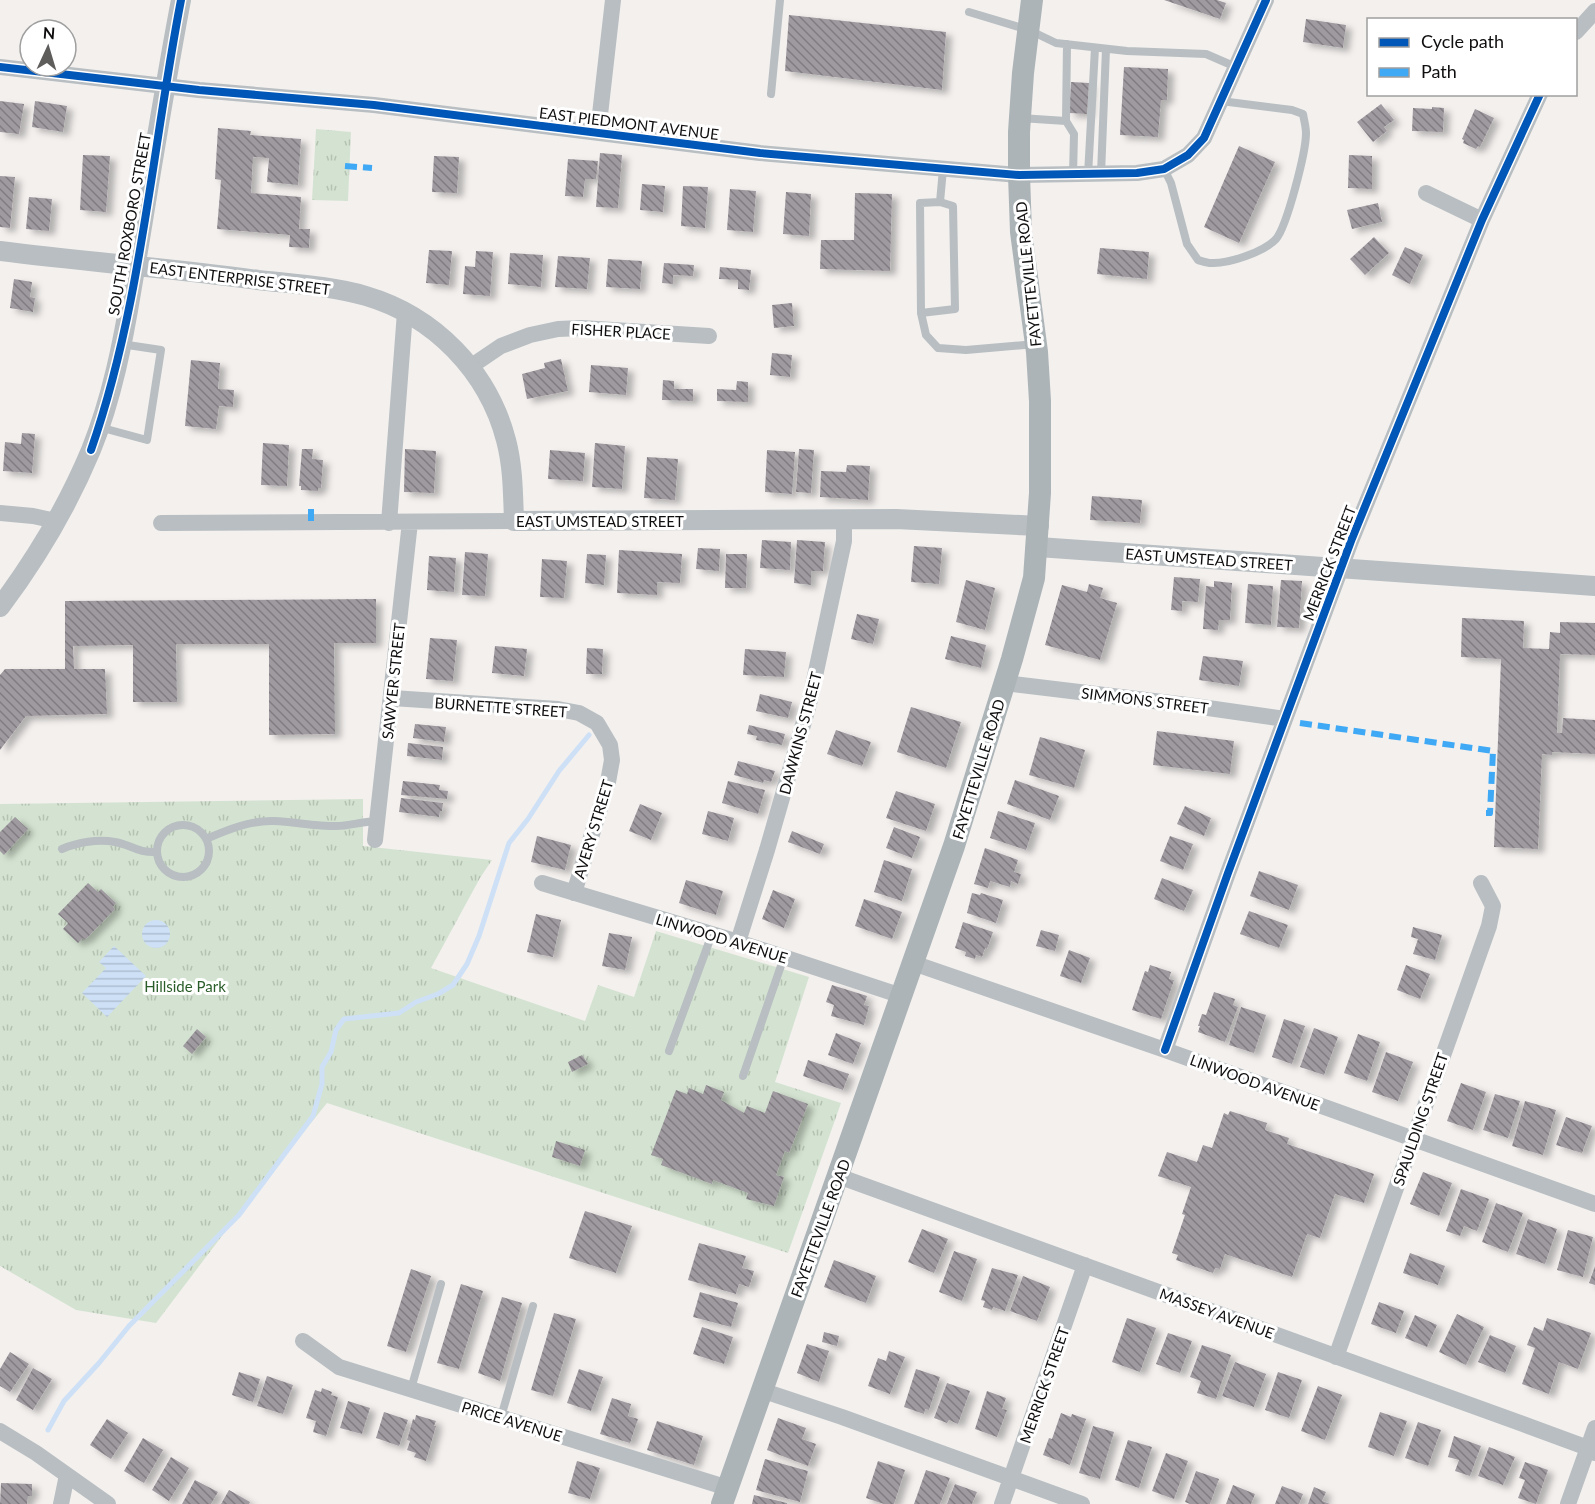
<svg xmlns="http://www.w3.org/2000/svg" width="1595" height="1504" font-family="Lato,sans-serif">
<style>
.park{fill:url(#park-tufts)}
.water{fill:url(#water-rules)}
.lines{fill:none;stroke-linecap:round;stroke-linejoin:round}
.stream{stroke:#cde0f6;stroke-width:5}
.building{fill:url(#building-back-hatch);filter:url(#shadow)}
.service{stroke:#b8bec1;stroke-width:8}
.minor{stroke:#b8bec1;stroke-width:16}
.tertiary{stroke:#b8bec1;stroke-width:20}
.secondary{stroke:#acb4b8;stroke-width:22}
.quiet{stroke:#3fa9f5;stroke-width:6;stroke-dasharray:12 6;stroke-linecap:butt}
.cycleway-casing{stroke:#fff;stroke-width:11}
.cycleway{stroke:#0057b8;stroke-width:8}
.labels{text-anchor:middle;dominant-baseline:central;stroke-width:6;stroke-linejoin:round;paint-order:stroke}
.street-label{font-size:15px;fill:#100e0e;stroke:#fff}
.park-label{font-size:15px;fill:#2a5d29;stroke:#fff}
</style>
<defs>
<pattern id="park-tufts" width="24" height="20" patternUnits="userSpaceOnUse" patternTransform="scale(1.5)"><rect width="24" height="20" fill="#d4e3d1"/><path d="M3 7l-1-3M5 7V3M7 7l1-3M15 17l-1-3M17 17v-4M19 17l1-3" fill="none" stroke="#b5c2b2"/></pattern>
<pattern id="water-rules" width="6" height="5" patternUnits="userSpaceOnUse" patternTransform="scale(1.5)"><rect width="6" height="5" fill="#cde0f6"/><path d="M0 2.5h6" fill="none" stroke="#afbfd2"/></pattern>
<pattern id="building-back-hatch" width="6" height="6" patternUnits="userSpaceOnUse" patternTransform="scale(1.5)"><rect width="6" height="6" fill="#9f9aa0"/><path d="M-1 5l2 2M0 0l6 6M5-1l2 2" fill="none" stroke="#807c81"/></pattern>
<filter id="shadow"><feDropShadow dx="6" dy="4" stdDeviation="3" flood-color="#0004"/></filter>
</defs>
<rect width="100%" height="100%" fill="#f3f0ee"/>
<path class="park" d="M316,129L351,132L348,201L312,200Z
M363,799V846L492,860L480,878L431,968L585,1021L598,985L634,997L656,931L809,977L775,1082L841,1103L788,1253L327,1103L256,1191L156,1323L76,1310L0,1266V804Z"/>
<path class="water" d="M142 934a14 14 0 1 1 28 0a14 14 0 1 1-28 0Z
M114,946L146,976L107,1017L82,993L106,968L99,962Z"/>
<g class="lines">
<path class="stream" d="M48,1430L64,1401L99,1363L129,1326L239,1215L313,1116L322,1084V1067L331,1052L336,1030L344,1019L399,1013L416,1002L438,994L453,985L467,964L479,936L509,843L528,819L559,771L589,735"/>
</g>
<path class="building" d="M1164,0H1217L1226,3L1220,19Z
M789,15L946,32L942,90L785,71Z
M1306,19L1346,25L1343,48L1303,42Z
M1124,67L1168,69L1167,100H1161L1158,137L1120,135Z
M1071,82L1089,83L1087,114L1069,113Z
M0,101L24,104L19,134L0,132Z
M35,101L67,106L63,132L32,127Z
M1381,104L1394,120L1384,127L1387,131L1373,142L1357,122Z
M1432,107L1444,108L1443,132L1412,131L1413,108L1432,109Z
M1475,109L1494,118L1480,147L1478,146L1476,149L1463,143L1464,140L1462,139Z
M218,128L251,131L250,135L301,139L298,185L267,182L269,158L253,157L251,193L301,197L299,229H310L309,248L289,247L290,235L217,229L221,180L215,179Z
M1239,146L1275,162L1239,243L1204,227Z
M600,153L622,155L618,208L596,207Z
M83,155L110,156L106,212L80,210Z
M1349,155L1372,156V189L1348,188Z
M434,156L459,157L457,193L432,192Z
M568,159L598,161L596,179H585L583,197L565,196Z
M0,176L15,177L10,228L0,227Z
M642,184L665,186L663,212L640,210Z
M683,186L708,187L705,228L681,226Z
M730,189L756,191L753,232L727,230Z
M786,192L811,194L809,236L783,234Z
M855,193L892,194L890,271L820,269L821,240H854Z
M29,197L52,199L49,231L26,229Z
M1378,203L1382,222L1352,229L1347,210Z
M1374,237L1389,253L1365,275L1350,259Z
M1405,247L1423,255L1410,284L1392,275Z
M1100,248L1149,252L1147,279L1097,274Z
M429,250L452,251L449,285L426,283Z
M476,251L493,252L490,296L463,294L465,266L475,267Z
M510,253L543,255L541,287L508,284Z
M558,256L590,258L587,289L555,287Z
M608,259L642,261L640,289L606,287Z
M664,263L694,265L693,276L673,275V284L662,283Z
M720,267L751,270L749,290L738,289V280L719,279Z
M14,279L32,282L30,297L35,298L33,312L10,308Z
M792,303L794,326L774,328L772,305Z
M772,353L792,355L790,377L770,375Z
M561,359L568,391L527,399L522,374L545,368L544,363Z
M191,360L220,363L218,389L234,390L233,407L219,406L216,429L185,426Z
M591,365L628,368L626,395L589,392Z
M663,380L674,381V389H693V401L662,400Z
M737,381L748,382V402L717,401V389L736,390Z
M22,433L35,434L32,473L3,471L5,442L21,444Z
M263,443L289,445L287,486L261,485Z
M595,443L625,446L622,489L592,487Z
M302,449H313L312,459L323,460L321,488H318V491L301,490V486H299Z
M405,449L436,451L434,493L404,492Z
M799,449L814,450L811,493L796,492Z
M550,450L585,453L583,481L548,479Z
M767,450L795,452L792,494L765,492Z
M647,457L678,459L675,500L644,498Z
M847,465L870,466L868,500L820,497L821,471L846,472Z
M1092,496L1142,500L1140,523L1090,520Z
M762,540L791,542L790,570L760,568Z
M797,540L825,542L823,571H811V585L794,583Z
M914,546L942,548L939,584L911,582Z
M698,548L720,549L719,571L696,569Z
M619,550L682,554L680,583L657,582V595L617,593Z
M465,552L488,554L485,596L462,595Z
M587,554L606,555L604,585L585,583Z
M726,554H747L746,588H725Z
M429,556L456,558L454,592L427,590Z
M542,559L567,561L564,598L540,597Z
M1174,577L1200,579L1198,602L1182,601V611L1171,610Z
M966,580L995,588L985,630L956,622Z
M1281,580L1302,581L1299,628L1277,627Z
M1214,581L1232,583L1230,620H1219L1218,630L1203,629L1206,586L1214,587Z
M1089,584L1103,588L1100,598L1117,603L1100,660L1045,645L1062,585L1087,592Z
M1248,584L1273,586L1271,625L1245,623Z
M376,599V643H334L335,734L269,735V644H176L177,702H133V645L73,646L74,669H105L107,714L26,716L0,750V675L5,669H65V601Z
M857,614L879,619L873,644L851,639Z
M1462,618L1524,621L1523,648L1549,649L1550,632L1560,633V622L1595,623V655L1560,654L1557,733H1562L1563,718L1595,720V754L1552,752V755L1542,754L1538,849L1494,847L1501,659L1461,657Z
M951,636L986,645L981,668L945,659Z
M430,638L457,640L453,681L426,679Z
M495,646L527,649L524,676L492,673Z
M587,648L603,649L602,674H586Z
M745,649L786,652L784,677L743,675Z
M1203,656L1243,661L1239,686L1199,680Z
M760,694L792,702L788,718L756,711Z
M911,707L961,722L946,768L897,752Z
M415,724L446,727L444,742L413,738Z
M749,725L785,734L782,745L756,740L757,736L747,734Z
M836,730L871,742L862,766L827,754Z
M1157,731L1234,741L1230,774L1153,765Z
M1040,737L1085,750L1074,788L1029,775Z
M408,743L443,747L442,760L407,756Z
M738,761L775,771L771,782L764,780L763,783L734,775Z
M1015,780L1059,796L1050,820L1007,804Z
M403,781L440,785L439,790L448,791L447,799L401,795Z
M728,781L765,790L758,814L722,803Z
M896,791L935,804L926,831L886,818Z
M401,798L443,803L442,811H440L439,817L399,812Z
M640,804L662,813L651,840L629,831Z
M1185,806L1211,818L1204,836L1177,824Z
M708,811L734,818L728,841L702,834Z
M998,811L1035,823L1026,850L990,838Z
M15,817L28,829L4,855L0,851V832Z
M894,827L920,837L912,858L886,848Z
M792,831L824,844L820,854L788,842Z
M537,836L571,845L565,870L531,862Z
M1170,836L1193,844L1183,870L1160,861Z
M985,848L1018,860L1014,872L1021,874L1018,884L1011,881L1010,887L990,881L988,888L974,884Z
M884,860L912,869L902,901L874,892Z
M1259,871L1298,885L1289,910L1250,896Z
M1162,878L1193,890L1184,911L1154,899Z
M686,880L723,891L716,915L679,903Z
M88,883L98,892L101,889L116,903L113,907L115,909L85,940L83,938L78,943L63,929L68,923L58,914Z
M773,890L795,899L784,928L762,919Z
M972,893L980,895L981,893L1003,900L996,923L967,913Z
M864,899L902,912L892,939L855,926Z
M1249,911L1288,925L1279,948L1240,934Z
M536,914L561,920L553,957L527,952Z
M963,922L993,932L987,949L985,948L982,957L976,955L975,959L965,956L966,952L955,948Z
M1413,927L1442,935L1435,960L1413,954L1418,939L1411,937Z
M1041,930L1059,935L1055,951L1036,946Z
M609,933L632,937L625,970L602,966Z
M1069,950L1090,958L1081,983L1060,976Z
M1150,965L1171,972L1169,979L1174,980L1161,1019L1132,1010L1145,971L1148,972Z
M1406,965L1430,974L1420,999L1397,990Z
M832,985L867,996L864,1005L869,1006L864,1025L831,1016L834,1005L826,1002Z
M1214,992L1235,999L1233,1005L1238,1007L1225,1042L1198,1032L1200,1026H1198L1202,1014L1206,1015Z
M1241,1007L1266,1015L1254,1053L1229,1045Z
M1284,1019L1305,1026L1292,1064L1272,1057Z
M1314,1028L1338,1037L1324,1075L1300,1067Z
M197,1029L206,1037L192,1054L183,1046Z
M836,1033L861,1043L853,1064L828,1055Z
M1358,1034L1380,1042L1367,1081L1344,1073Z
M1386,1052L1413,1062L1398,1101L1372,1092Z
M582,1055L588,1064L572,1072L568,1062Z
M808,1060L849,1074L843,1090L803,1076Z
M1461,1083L1486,1092L1473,1130L1447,1121Z
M706,1085L724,1092L721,1100L744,1113L747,1106L765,1113L773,1091L808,1104L789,1153L785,1151L776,1175L784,1177L774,1206L746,1199L748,1193L713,1180L712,1184L661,1165L663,1159L651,1155L676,1090L687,1094L689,1088L703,1094Z
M1495,1094L1520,1101L1508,1138L1483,1130Z
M1525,1101L1556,1110L1543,1155L1512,1146Z
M1230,1111L1267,1123L1265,1130L1289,1138L1287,1144L1374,1174L1364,1203L1335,1194L1320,1238L1307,1234L1292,1277L1225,1254L1220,1269L1215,1268L1213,1273L1176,1260L1178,1255L1172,1253L1185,1215L1182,1214L1191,1187L1158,1176L1167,1152L1197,1162L1203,1145L1212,1148L1224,1113L1228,1115Z
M1566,1117L1592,1126L1582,1153L1556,1145Z
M556,1141L585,1150L580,1166L552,1157Z
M1423,1172L1452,1183L1439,1216L1410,1204Z
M1461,1189L1489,1199L1477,1231L1464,1226L1460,1236L1446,1231Z
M1496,1203L1523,1213L1508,1252L1482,1242Z
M585,1211L632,1226L616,1273L569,1258Z
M1528,1219L1557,1229L1545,1264L1516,1254Z
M922,1229L948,1239L934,1273L908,1262Z
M1568,1230L1593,1237L1583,1277L1557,1270Z
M699,1243L746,1256L742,1268L754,1271L749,1287L739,1284L736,1294L688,1280Z
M954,1251L977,1259L962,1301L939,1292Z
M1410,1253L1445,1266L1438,1285L1403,1273Z
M834,1260L876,1276L866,1303L824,1287Z
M1595,1266V1285L1589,1283Z
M992,1268L1018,1275L1005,1311L993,1307L992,1310L983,1307L985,1301L981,1300Z
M411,1269L431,1276L406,1352L387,1346Z
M1023,1276L1050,1287L1037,1321L1010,1311Z
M461,1284L483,1291L459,1369L437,1363Z
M700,1292L738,1303L731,1327L693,1317Z
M502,1297L522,1303L500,1381L478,1373Z
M1379,1302L1404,1311L1396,1333L1371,1324Z
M554,1313L576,1319L553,1396L531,1390Z
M1457,1314L1484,1327L1466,1365L1439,1352Z
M1415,1315L1437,1325L1427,1347L1405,1338Z
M1127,1318L1156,1328L1140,1372L1112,1362Z
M1547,1318L1591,1333L1578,1369L1559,1362L1549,1394L1522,1384L1535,1348L1527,1345L1534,1327L1543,1331Z
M702,1327L733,1337L724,1364L693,1354Z
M824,1332L839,1336L837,1346L822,1342Z
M1168,1333L1192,1341L1180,1373L1156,1364Z
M1490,1335L1516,1346L1505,1373L1478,1362Z
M807,1344L829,1351L819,1382L797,1373Z
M1202,1345L1231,1355L1216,1399L1197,1393L1201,1381L1190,1377Z
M889,1351L905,1357L890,1394L868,1386L878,1358L886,1361Z
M10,1352L29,1364L10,1392L0,1386V1369Z
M1235,1362L1266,1374L1254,1407L1222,1396Z
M33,1368L52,1379L33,1410L16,1400Z
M579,1369L603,1377L591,1411L567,1403Z
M916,1369L940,1377L929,1410L925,1409L924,1414L904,1407Z
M239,1372L260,1379L253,1402L232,1395Z
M1278,1372L1302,1380L1289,1418L1265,1410Z
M267,1376L293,1385L283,1414L257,1406Z
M947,1383L970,1391L958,1424L949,1420L947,1423L934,1418Z
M1318,1386L1342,1395L1325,1440L1301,1431Z
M322,1388L332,1392L331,1395L338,1397L326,1436L313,1432L316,1421L306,1418L315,1390L321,1392Z
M987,1391L1006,1398L1002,1409L1007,1410L997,1437L975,1429Z
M612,1398L631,1404L628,1416L638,1419L630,1443L600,1434Z
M348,1401L370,1408L362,1434L340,1428Z
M384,1412L408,1420L399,1446L376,1438Z
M1380,1412L1407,1421L1394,1456L1368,1447Z
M1061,1413L1071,1417L1072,1414L1086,1419L1070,1465L1043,1455L1049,1438L1052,1439Z
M416,1415L436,1421L434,1426H436L426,1461L414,1457L416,1453L407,1450L410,1441L407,1440L413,1419L415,1420Z
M778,1418L806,1428L802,1439L816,1444L808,1466L767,1450Z
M107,1419L128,1433L111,1459L90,1445Z
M657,1421L703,1436L694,1465L647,1450Z
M1418,1422L1441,1430L1428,1466L1405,1458Z
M1093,1426L1114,1432L1100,1479L1079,1473Z
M1454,1436L1481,1446L1470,1476L1455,1471L1459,1460L1448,1457Z
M143,1438L163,1450L144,1483L124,1471Z
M1128,1440L1152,1447L1139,1488L1115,1480Z
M1489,1447L1515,1457L1503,1485L1478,1476Z
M1166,1453L1188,1461L1174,1499L1152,1491Z
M171,1457L189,1468L169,1501L152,1490Z
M765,1459L808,1471L800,1502L756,1490Z
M577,1461L600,1468L590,1499L568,1493Z
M878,1461L905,1470L894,1504H884L866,1498Z
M1525,1462L1548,1470L1536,1504L1518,1498L1525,1480L1519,1478Z
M926,1470L950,1478L940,1504H914Z
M1196,1471L1219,1479L1210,1504H1190L1185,1502Z
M195,1480L218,1492L211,1504H182Z
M1,1483L32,1484V1496H28L27,1504H0Z
M955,1484L977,1492L972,1504H947Z
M1233,1485L1255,1494L1251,1504H1226Z
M1282,1486L1303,1494L1299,1504H1275Z
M1314,1487L1326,1492L1322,1501L1330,1504H1308Z
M229,1490L250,1502L249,1504H221Z
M754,1495L787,1503V1504H752Z"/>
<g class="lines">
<path class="service" d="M969,12L1029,30L1056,43L1127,51L1206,54L1236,67
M771,94L780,0
M1020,118L1066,121L1067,44
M1066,121L1074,134L1073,175
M1164,169L1171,183L1187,244L1198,260C1202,261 1207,263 1211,263C1228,264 1264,252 1276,239C1287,226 1306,152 1306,133C1306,127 1304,120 1303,114L1292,110L1221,101
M1101,174L1106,49
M1088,175L1095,48
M940,202L943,169
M921,313L955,309L953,206L940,202L920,203L921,313L926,335L938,348L966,350L1036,344
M99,427L147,440L161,350L121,344
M157 851a26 26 0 1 1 52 0a26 26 0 1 1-52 0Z
M206,839C227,830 251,820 274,821C295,822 315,826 336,826C350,826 363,821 378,821
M62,849C78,842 98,839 115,842C132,845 137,853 157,852
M669,1051L712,934
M743,1076L784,957
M411,1389L441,1284
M501,1417L533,1306"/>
<path class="minor" d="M1576,32L1595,11
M0,67L199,90L374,105L760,153L1019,175L1137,173L1164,169L1188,155L1204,138L1266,0
M598,132L613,0
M1426,193L1482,220
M470,367L501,346L530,335L558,329L581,328L709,336
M0,513L33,516L56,521
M161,523L514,521
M389,523L405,312
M1005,683L1187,705L1285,719
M392,698L558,709L579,713L597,723L610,745L612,760L608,782L574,893
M375,840L410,522
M542,883L738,942L902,996
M738,942L767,850L809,704L844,541V519
M913,963L1165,1050L1595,1204
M1165,1050L1228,873L1351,541L1482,220L1540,94
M838,1176L1523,1424L1588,1448L1595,1453
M303,1341L339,1367L728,1488
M1336,1357L1489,926L1493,906L1481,883
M761,1390L842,1417L1082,1504
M0,1431L36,1453L108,1504
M61,1504L67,1475
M1002,1504L1085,1265
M1568,1504L1595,1428"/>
<path class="tertiary" d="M0,251C86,262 172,268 258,280C294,284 332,286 366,296C434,316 488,371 506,440C513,466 513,494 514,521L896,519L1039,526
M1038,547L1595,586
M0,607C36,559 68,505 91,450C112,398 123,342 132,287C148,191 163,95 181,0"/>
<path class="secondary" d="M722,1504L954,846L1012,659L1034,578L1040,493V401L1037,352L1021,232L1019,175V132L1023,73L1032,0"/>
<path class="quiet" d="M345,166L372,168
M311,509V523
M1300,723L1493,751L1490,813H1486"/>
<g class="cycleway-casing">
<path id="cycleway" d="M0,67L199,90L374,105L760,153L1019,175L1137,173L1164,169L1188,155L1204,138L1266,0
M91,450C141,307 152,149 181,0
M1165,1050L1228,873L1351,541L1482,220L1540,94"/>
</g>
<use href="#cycleway" class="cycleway"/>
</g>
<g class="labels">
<g class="street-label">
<text transform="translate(629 123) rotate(7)">EAST PIEDMONT AVENUE</text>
<text transform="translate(129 224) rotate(-80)">SOUTH ROXBORO STREET</text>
<text transform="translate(1028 274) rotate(-96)">FAYETTEVILLE ROAD</text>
<text transform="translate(240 278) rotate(7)">EAST ENTERPRISE STREET</text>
<text transform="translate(621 331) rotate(3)">FISHER PLACE</text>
<text x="600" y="521">EAST UMSTEAD STREET</text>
<text transform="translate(1209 559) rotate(4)">EAST UMSTEAD STREET</text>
<text transform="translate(1329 563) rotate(-69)">MERRICK STREET</text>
<text transform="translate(393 681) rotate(-84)">SAWYER STREET</text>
<text transform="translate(1145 700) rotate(7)">SIMMONS STREET</text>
<text transform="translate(501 707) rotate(4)">BURNETTE STREET</text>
<text transform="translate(800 733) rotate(-75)">DAWKINS STREET</text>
<text transform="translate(978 769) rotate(-73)">FAYETTEVILLE ROAD</text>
<text transform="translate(593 829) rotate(-73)">AVERY STREET</text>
<text transform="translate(722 938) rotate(17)">LINWOOD AVENUE</text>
<text transform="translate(1255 1082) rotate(20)">LINWOOD AVENUE</text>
<text transform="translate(1420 1119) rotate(-71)">SPAULDING STREET</text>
<text transform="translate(820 1228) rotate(-70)">FAYETTEVILLE ROAD</text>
<text transform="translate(1217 1313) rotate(20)">MASSEY AVENUE</text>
<text transform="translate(1044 1385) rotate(-71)">MERRICK STREET</text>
<text transform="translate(512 1421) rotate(17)">PRICE AVENUE</text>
</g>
<g class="park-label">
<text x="185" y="986">Hillside Park</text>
</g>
</g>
<rect x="1367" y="18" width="210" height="78" fill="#ffffff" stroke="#9f9f9f" stroke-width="1.5"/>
<rect x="1379" y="38" width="30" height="9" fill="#0057b8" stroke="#9f9f9f" stroke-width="1.5"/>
<text x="1421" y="48" font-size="18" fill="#100e0e">Cycle path</text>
<rect x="1379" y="68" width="30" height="9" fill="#3fa9f5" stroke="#9f9f9f" stroke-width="1.5"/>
<text x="1421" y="78" font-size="18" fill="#100e0e">Path</text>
<g transform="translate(48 48) rotate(4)"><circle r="28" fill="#ffffff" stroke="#9f9f9f" stroke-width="1.5"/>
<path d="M0-4.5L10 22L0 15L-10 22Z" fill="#5f5d5c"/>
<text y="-9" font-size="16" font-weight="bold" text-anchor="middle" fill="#100e0e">N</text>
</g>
</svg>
